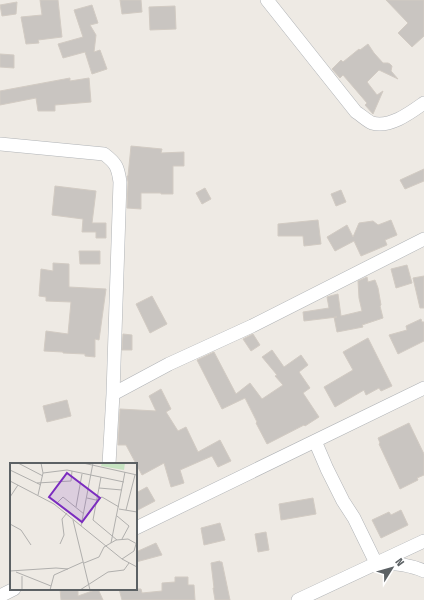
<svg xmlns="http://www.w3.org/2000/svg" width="424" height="600" font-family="'Fira Sans Condensed',sans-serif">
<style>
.building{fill:#c9c5c1;stroke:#d2cbc3}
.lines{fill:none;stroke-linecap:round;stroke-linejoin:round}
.minor-casing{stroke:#b0b3b6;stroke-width:14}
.minor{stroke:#fff;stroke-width:13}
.inset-road{fill:none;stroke:#b0afad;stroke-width:1}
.view{fill:#7b2cbf;fill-opacity:0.15;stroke:#7b2cbf;stroke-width:2}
.inset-edge{fill:none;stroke:#5c6164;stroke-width:2}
</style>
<rect width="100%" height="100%" fill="#eeeae4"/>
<path class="building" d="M40,0H58L62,37L38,40L39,43L26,44L21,17L42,15Z
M120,0H141L142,12L122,14Z
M386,0H424V36L412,47L398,33L408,23Z
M17,2L16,14L2,16L0,5Z
M92,5L98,23L90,25L96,35L94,52L100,50L107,69L92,74L85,52L63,58L58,44L83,37L74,10Z
M175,6L176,29L150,30L149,7Z
M368,44L374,53L383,63H388L390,64L392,66L391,71L398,79L379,70L367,82L377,95L383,91L373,114L365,105L367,103L343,75L340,78L332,69L341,60L343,62L359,49L360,50Z
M0,54L14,55V68L0,67Z
M70,78V81L89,78L91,102L55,105V111H38L36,98L0,105V91Z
M131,146L162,149L161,153L184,152V166H173V194H161V193H141V209L127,208L128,182L127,176H128Z
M424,169V181L405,189L400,180Z
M55,186L96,191L92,223H106V238H96V232H82L83,219L52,215Z
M205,188L211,199L202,204L196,193Z
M341,190L346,202L336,206L331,194Z
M318,220L321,244L304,246L303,236H278V224Z
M391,220L397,235L385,240L387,245L361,256L354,241L335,251L327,237L347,225L353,237L359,223L373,221L378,225Z
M79,251H100V264H80Z
M53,263L69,264V287L106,289L99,340L95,339V357L85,356V354L63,353V352L44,351L46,331L68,334L71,302L46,301V297L39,296L41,269L53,271Z
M407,265L412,283L396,288L391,269Z
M424,276V308H420L413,278Z
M367,277L368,282L375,280L378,288L381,305L380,306L383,318L362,325L363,327L337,332L334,317H337L304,321L303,312L329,308L327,297L330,296L338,294L341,316L362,311L359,298L358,281Z
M152,296L167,324L150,333L136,304Z
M421,319L422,322H424V341L398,354L389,335L407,330L406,326Z
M123,334L132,335V350H122Z
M253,334L260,345L251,351L243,339Z
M368,338L392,386L381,391L379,388L366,395L364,390L335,407L324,387L353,370L343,352Z
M272,350L284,367L301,355L308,365L299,372L310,388L303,393L319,417L305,426L304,425L267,444L256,423L257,422L245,398L222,409L197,360L214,352L236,394L250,383L262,399L283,385L275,376L277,375L262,357Z
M161,389L171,409L166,412L178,431L186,427L198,452L220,440L231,461L218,467L212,456L180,470L184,483L171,487L164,463L142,475L126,445H118L120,409L156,411L149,396Z
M67,400L71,416L47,422L43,406Z
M409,423L424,454V475L417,478L418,480L400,489L379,444L380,443L378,438Z
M147,487L155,501L136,511V493Z
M313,498L316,514L281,520L279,504Z
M401,510L408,525L381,538L372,520L389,512L391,515Z
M220,523L225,540L204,545L201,528Z
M266,532L269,550L258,552L255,534Z
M156,543L162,555L136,562V552Z
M220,561V562H222L230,600H215L213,588H214L211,563Z
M175,577H188V585H194L195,600H122L119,589H141L142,593L162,591V583L175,582Z
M60,589H78V596L98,589L103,600H61Z"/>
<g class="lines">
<g class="minor-casing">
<path id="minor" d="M267,0L356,112C361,115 367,121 372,123C390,128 410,113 424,103
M0,144L104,154C116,163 118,167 120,182L113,394L109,464
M113,394L169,364L252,326L424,239
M315,441L327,469L343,501L354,518L376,563C393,563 409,564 424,571
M136,528L424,388
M0,596L14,589
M298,600L424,541"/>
</g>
<use href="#minor" class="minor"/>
</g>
<g transform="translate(10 463)">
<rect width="127" height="127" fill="#eeeae4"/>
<path d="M92,0H115L114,7L91,3Z" fill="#c7e4c2"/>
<path class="inset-road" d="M8,0L33,13M73,0L127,12M0,7L31,22M33,10L57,7L114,19M91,14L83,57L107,77M0,18L44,41L112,96L127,104M27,20L61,18L62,8M89,25L112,27M28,32L33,10L31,0M0,34L8,22M77,35L86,37L92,34L109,44M46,41L53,34L74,51M66,44L72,11M109,46L127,49M116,47L125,12M107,53L119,63L112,76M63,57L80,127M0,61L11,67L21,82M71,63L83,0M101,80L115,9M50,81L54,72L52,56L57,50M112,96L124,88L126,81M74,100L89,94L94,84L106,77L118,76L127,81M0,108L46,105L58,106M6,109L41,123M12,127V113M40,127L44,112L73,99M70,127L98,109L114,107L119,100"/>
<path class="view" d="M57,10L90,35L72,59L39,34Z"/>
<rect width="127" height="127" class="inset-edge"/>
</g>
<g transform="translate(392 568) rotate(53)" stroke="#ffffff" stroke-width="3" paint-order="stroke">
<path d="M0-3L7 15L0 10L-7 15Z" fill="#5c6164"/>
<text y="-6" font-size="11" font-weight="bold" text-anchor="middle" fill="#5c6164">N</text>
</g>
</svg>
